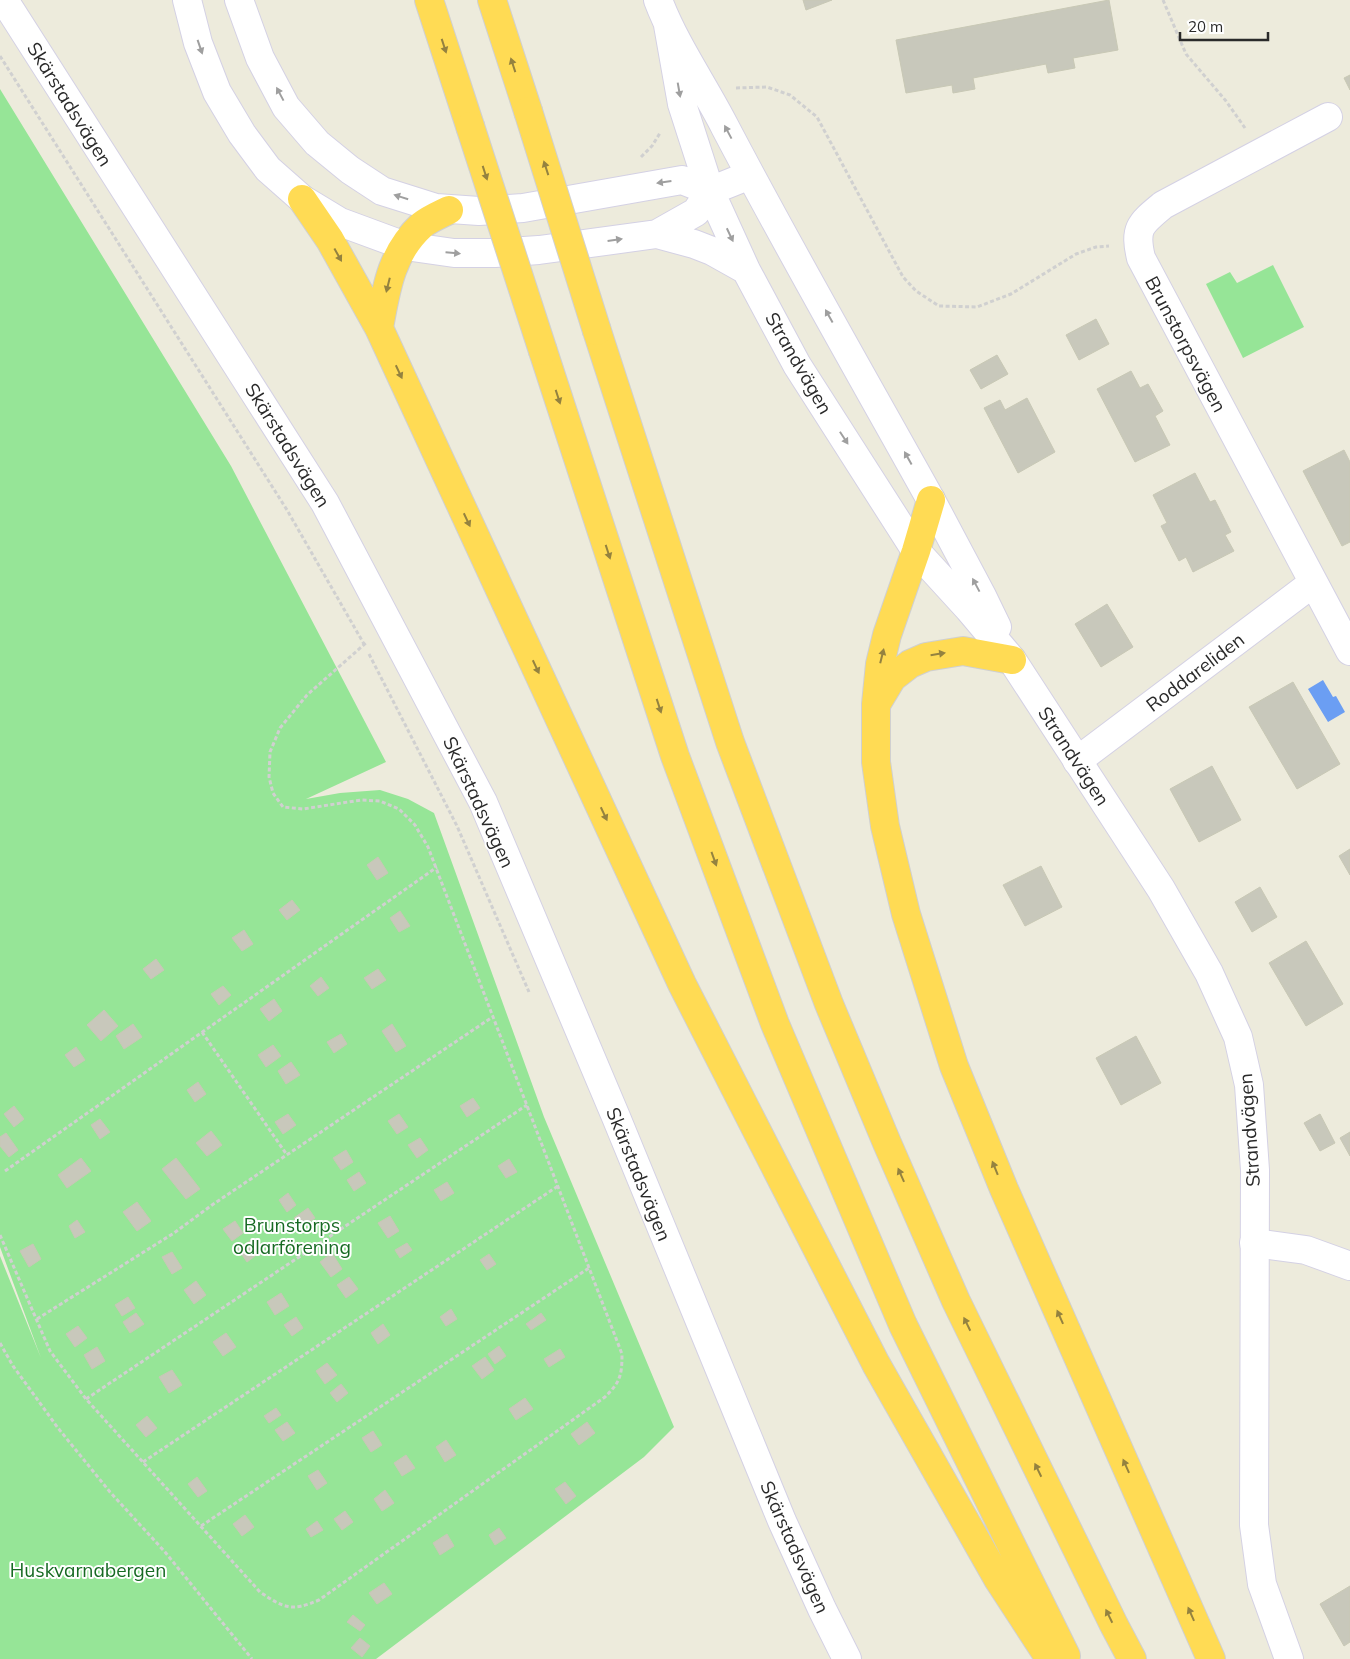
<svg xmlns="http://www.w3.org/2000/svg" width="1350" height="1659" font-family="Mulish,sans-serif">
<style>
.green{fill:#96e597}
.water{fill:#6b9ef3}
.building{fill:#c8c8bb;stroke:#c8c8b5}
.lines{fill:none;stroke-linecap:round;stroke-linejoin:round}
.minor-casing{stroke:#d4d1e4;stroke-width:30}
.tertiary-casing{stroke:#d4d1e4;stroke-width:30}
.secondary-casing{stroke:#d4d1e4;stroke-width:30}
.motorway-casing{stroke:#d0d0d0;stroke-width:30}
.path{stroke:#d0d0d0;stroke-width:3;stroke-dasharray:4 2.5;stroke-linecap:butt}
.minor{stroke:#fff;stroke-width:28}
.tertiary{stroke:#fff;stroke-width:28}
.secondary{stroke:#fff;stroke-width:28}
.motorway{stroke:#ffdb54;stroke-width:28}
.motorway-bridge-casing{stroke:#d0d0d0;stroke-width:30;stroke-linecap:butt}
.motorway-bridge{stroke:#ffdb54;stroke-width:28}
.oneway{fill:#94823f}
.oneway2{fill:#9f9f9f}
.labels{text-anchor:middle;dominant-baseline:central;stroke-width:4;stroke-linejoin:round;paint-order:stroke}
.street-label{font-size:19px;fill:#2a2a2a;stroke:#fff}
.park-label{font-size:19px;fill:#176a23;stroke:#fff}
</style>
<rect width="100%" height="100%" fill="#edebdc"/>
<path class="green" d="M0,89L231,466L386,762L306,799L340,793L380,790L408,799L434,813L544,1117L674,1427L644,1457L376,1659H0V1256L41,1358L0,1247Z
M1273,265L1304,327L1243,358L1206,284L1230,272L1237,283Z"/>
<path class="water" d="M1323,680L1333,697L1336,696L1345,712L1328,722L1308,689Z"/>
<path class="building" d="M803,0H832L806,10Z
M1109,0L1118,50L1073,58L1075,68L1048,73L1046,64L973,78L975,89L953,93L952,85L906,93L896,40Z
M1350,75V90L1344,78Z
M1096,319L1109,344L1079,360L1066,335Z
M997,355L1008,374L981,389L970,370Z
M1131,371L1140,388L1148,384L1163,411L1155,416L1170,445L1135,462L1097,389Z
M1027,398L1055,452L1018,473L984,408L1000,400L1005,410Z
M1344,450L1350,462V542L1342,546L1303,471Z
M1195,473L1210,502L1215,500L1231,532L1225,535L1234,551L1193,572L1186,557L1179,561L1161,526L1167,523L1153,495Z
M1107,604L1133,647L1101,667L1075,624Z
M1293,682L1340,764L1297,789L1249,707Z
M1212,766L1241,820L1199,842L1170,789Z
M1350,849V875L1339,856Z
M378,857L388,873L377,880L367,865Z
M1041,866L1062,907L1025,926L1003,885Z
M1260,887L1277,917L1252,932L1235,902Z
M292,900L300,910L287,920L279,910Z
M400,911L410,926L399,932L390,918Z
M244,930L253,944L242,951L232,938Z
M1306,941L1343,1004L1306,1026L1269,963Z
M156,959L164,970L151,979L143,969Z
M378,969L386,980L372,989L364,978Z
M321,977L329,988L318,996L310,986Z
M223,986L231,995L219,1005L211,994Z
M274,999L282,1011L269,1021L260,1009Z
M104,1010L118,1026L101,1041L87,1025Z
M133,1024L142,1037L124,1049L116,1036Z
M392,1024L406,1046L396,1052L382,1031Z
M341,1034L347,1044L334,1053L327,1042Z
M1136,1036L1161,1083L1121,1105L1096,1058Z
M273,1045L281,1056L266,1067L258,1055Z
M76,1047L85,1060L74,1067L65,1055Z
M291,1062L300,1075L286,1084L278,1071Z
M198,1082L206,1094L195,1102L187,1090Z
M473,1098L480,1108L467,1117L460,1106Z
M14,1106L24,1119L14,1127L4,1114Z
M288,1114L296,1125L283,1134L275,1122Z
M399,1114L408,1127L397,1134L388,1121Z
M1320,1114L1335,1143L1320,1151L1304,1123Z
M100,1119L110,1132L100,1139L91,1125Z
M211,1131L222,1145L207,1156L196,1143Z
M1350,1132V1156L1340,1138Z
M6,1133L18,1150L9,1157L0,1146V1137Z
M420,1138L428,1150L417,1158L408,1145Z
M346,1150L353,1162L341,1170L333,1158Z
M81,1158L91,1171L67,1188L58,1175Z
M176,1158L200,1189L186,1199L162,1169Z
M509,1159L517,1172L506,1178L498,1166Z
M359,1172L366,1183L354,1191L347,1180Z
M447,1182L454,1193L441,1201L434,1190Z
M288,1193L296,1205L287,1212L279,1200Z
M137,1202L151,1221L137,1231L123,1212Z
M308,1208L315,1218L301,1228L294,1218Z
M390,1216L399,1231L388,1238L378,1223Z
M77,1220L85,1232L75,1238L69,1226Z
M235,1221L243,1233L232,1241L223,1229Z
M250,1241L259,1253L247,1262L238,1249Z
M407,1243L412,1250L400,1258L395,1250Z
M33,1244L41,1259L29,1267L20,1251Z
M172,1252L182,1268L172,1274L162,1257Z
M332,1253L342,1269L331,1277L320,1262Z
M489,1254L496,1264L487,1270L480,1260Z
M349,1277L358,1289L346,1298L337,1285Z
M196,1281L206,1295L194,1304L184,1290Z
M281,1293L289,1306L275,1315L267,1302Z
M128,1297L135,1308L122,1316L115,1305Z
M451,1309L457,1319L446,1326L440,1317Z
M136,1313L144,1324L130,1333L123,1322Z
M541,1313L546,1320L531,1330L526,1324Z
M296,1317L303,1328L292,1336L284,1325Z
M383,1324L390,1335L378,1344L371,1333Z
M78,1326L87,1338L75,1347L66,1334Z
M226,1333L236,1347L223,1356L213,1342Z
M499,1346L506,1356L495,1364L488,1354Z
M97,1347L105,1361L92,1369L84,1355Z
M560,1349L565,1357L549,1367L544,1359Z
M485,1357L494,1370L482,1379L472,1366Z
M327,1363L337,1375L325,1384L316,1371Z
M172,1370L182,1385L169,1393L159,1377Z
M341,1384L348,1393L337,1402L330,1393Z
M525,1398L533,1409L516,1420L509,1409Z
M276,1408L281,1415L269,1423L264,1416Z
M147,1416L157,1428L146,1437L136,1425Z
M287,1422L295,1433L283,1441L275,1430Z
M587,1422L595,1433L579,1445L571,1434Z
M373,1431L382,1445L371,1452L362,1438Z
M446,1440L456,1455L445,1462L436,1447Z
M406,1455L415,1468L402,1476L394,1463Z
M318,1470L327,1483L317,1490L308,1476Z
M197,1477L207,1491L198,1497L188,1484Z
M565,1482L576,1496L566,1504L555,1489Z
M385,1490L394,1503L382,1511L374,1499Z
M345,1511L353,1522L342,1530L334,1519Z
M245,1515L254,1527L242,1536L233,1524Z
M317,1521L323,1530L311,1537L306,1529Z
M499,1528L506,1538L495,1545L489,1535Z
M447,1534L454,1546L440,1555L433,1543Z
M384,1583L392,1594L377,1604L369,1593Z
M1350,1586V1642L1344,1646L1320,1604Z
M353,1615L365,1625L360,1631L347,1622Z
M360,1638L370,1646L362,1657L351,1648Z"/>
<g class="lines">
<g class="minor-casing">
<path id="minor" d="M1328,117L1163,205C1140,224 1134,228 1141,258L1350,651
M1077,761L1313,583
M1254,1243L1306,1250L1350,1266"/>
</g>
<g class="tertiary-casing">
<path id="tertiary" d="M931,500L982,596L997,627
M916,551L969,609L1012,660L1161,889L1209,973L1238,1037L1249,1085L1255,1170L1254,1525L1262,1584L1289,1659"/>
</g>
<g class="secondary-casing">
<path id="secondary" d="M4,0L325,503L483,802L616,1117L782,1521L822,1609L847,1659
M187,0L198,43L217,92L242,134L268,169L302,199L340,222L405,246L454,253H495L539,250L657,234L696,212L710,191L750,175
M239,0L260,58L286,107L317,143L350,170L382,191L436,208L479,211L523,208L682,180L710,191
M658,0C675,45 703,84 725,127C791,253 862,376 931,500
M668,25L682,104L710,191L746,270L797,365L916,551
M657,234L694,244L712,251L746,270"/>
</g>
<g class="motorway-casing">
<path id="motorway" d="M429,0L470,126
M492,0L528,111
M302,199L330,240L379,328L682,984L876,1364L998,1579L1050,1659
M379,328C386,289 391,253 422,225C429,219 441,214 449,210
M597,331L730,742L829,1004L887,1143L956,1301L1114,1625L1132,1659
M543,351L675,756L775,1024L903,1325L1066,1656
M931,500L916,551L887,635L880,664L876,704V762L885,826L906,914L954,1066L1004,1189L1211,1659
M877,703L892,678L910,664L926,657L963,651L1012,660"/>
</g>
<path class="path" d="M1163,0L1186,54L1226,101L1245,128
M0,56L287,510L364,644
M736,88L767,87L790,95L817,117L903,277L916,291L939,306L977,307L1011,294L1076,254L1096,247L1109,246
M641,157L652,146L660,133
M369,654L457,826L529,992
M202,1032L287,1155
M5,1171L437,867
M0,1235L50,1351L86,1399L260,1592C284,1608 291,1612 319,1600L605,1397C620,1382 622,1376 622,1354L428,847L415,825L399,809L380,801L361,800L303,809L283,807L273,793L269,777L270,752L280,728L307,695L367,642
M37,1319L174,1233L212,1205L494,1016
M0,1343L13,1366L58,1428L110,1492L165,1552L252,1659
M86,1399L527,1105
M143,1462L558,1186
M201,1526L589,1268"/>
<use href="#minor" class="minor"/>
<use href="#tertiary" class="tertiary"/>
<use href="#secondary" class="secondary"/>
<use href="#motorway" class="motorway"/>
<g class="motorway-bridge-casing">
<path id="motorway-bridge" d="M528,111L597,331
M470,126L543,351"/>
</g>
<use href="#motorway-bridge" class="motorway-bridge"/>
</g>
<defs><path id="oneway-solid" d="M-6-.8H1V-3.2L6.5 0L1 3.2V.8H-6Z" transform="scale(1.25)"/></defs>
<g class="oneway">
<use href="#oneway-solid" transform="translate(444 46) rotate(72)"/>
<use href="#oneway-solid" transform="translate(513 65) rotate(-108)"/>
<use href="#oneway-solid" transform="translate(546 168) rotate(-108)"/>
<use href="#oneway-solid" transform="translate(485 173) rotate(72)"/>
<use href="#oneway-solid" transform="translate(338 255) rotate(61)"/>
<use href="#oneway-solid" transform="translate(388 285) rotate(104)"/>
<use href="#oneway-solid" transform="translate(399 372) rotate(65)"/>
<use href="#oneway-solid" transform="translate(558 397) rotate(72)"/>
<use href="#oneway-solid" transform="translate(467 520) rotate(65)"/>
<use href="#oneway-solid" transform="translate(608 552) rotate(72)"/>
<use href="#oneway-solid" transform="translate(938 654) rotate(-9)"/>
<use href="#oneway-solid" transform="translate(882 656) rotate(-76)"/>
<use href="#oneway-solid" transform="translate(536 667) rotate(65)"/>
<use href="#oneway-solid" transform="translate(659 706) rotate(72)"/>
<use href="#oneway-solid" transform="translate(604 814) rotate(65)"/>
<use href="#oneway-solid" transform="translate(714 859) rotate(70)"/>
<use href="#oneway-solid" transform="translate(995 1168) rotate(-112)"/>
<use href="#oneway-solid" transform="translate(901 1175) rotate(-114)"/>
<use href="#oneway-solid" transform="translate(1060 1317) rotate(-114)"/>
<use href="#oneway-solid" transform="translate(967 1324) rotate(-116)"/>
<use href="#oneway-solid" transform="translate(1126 1466) rotate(-114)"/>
<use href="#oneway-solid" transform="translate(1038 1470) rotate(-116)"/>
<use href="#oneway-solid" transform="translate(1191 1614) rotate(-114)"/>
<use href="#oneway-solid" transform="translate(1109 1616) rotate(-116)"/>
</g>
<g class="oneway2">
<use href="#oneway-solid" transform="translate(200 47) rotate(71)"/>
<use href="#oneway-solid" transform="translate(679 90) rotate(80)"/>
<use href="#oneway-solid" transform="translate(280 94) rotate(-118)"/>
<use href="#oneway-solid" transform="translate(728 132) rotate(-118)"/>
<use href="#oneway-solid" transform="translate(664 182) rotate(172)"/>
<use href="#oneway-solid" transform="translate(401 197) rotate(-163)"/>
<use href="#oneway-solid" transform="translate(730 235) rotate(65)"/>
<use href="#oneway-solid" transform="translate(615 240) rotate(-8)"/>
<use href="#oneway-solid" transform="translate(453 253) rotate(5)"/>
<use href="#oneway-solid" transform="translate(829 316) rotate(-119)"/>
<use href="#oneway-solid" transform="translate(844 438) rotate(57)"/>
<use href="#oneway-solid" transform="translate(908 458) rotate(-119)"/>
<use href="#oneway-solid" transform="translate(976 585) rotate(-118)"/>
</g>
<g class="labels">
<g class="street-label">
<text transform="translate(70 104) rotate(58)">Skärstadsvägen</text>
<text transform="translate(1186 344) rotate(62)">Brunstorpsvägen</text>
<text transform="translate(799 363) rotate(60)">Strandvägen</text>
<text transform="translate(288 445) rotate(58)">Skärstadsvägen</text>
<text transform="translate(1195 672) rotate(-37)">Roddareliden</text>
<text transform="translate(1074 756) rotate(57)">Strandvägen</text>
<text transform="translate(479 802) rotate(65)">Skärstadsvägen</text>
<text transform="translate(1249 1130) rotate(-94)">Strandvägen</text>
<text transform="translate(639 1174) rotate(68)">Skärstadsvägen</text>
<text transform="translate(795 1547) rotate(66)">Skärstadsvägen</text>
</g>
<g class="park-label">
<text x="292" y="1225">Brunstorps<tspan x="292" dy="22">odlarförening</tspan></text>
<text x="88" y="1570">Huskvarnabergen</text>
</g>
</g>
<path d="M1180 32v8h88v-8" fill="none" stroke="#2a2a2a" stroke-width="2.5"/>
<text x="1188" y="32" font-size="15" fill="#2a2a2a" stroke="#ffffff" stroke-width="4" paint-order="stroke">20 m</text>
</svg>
